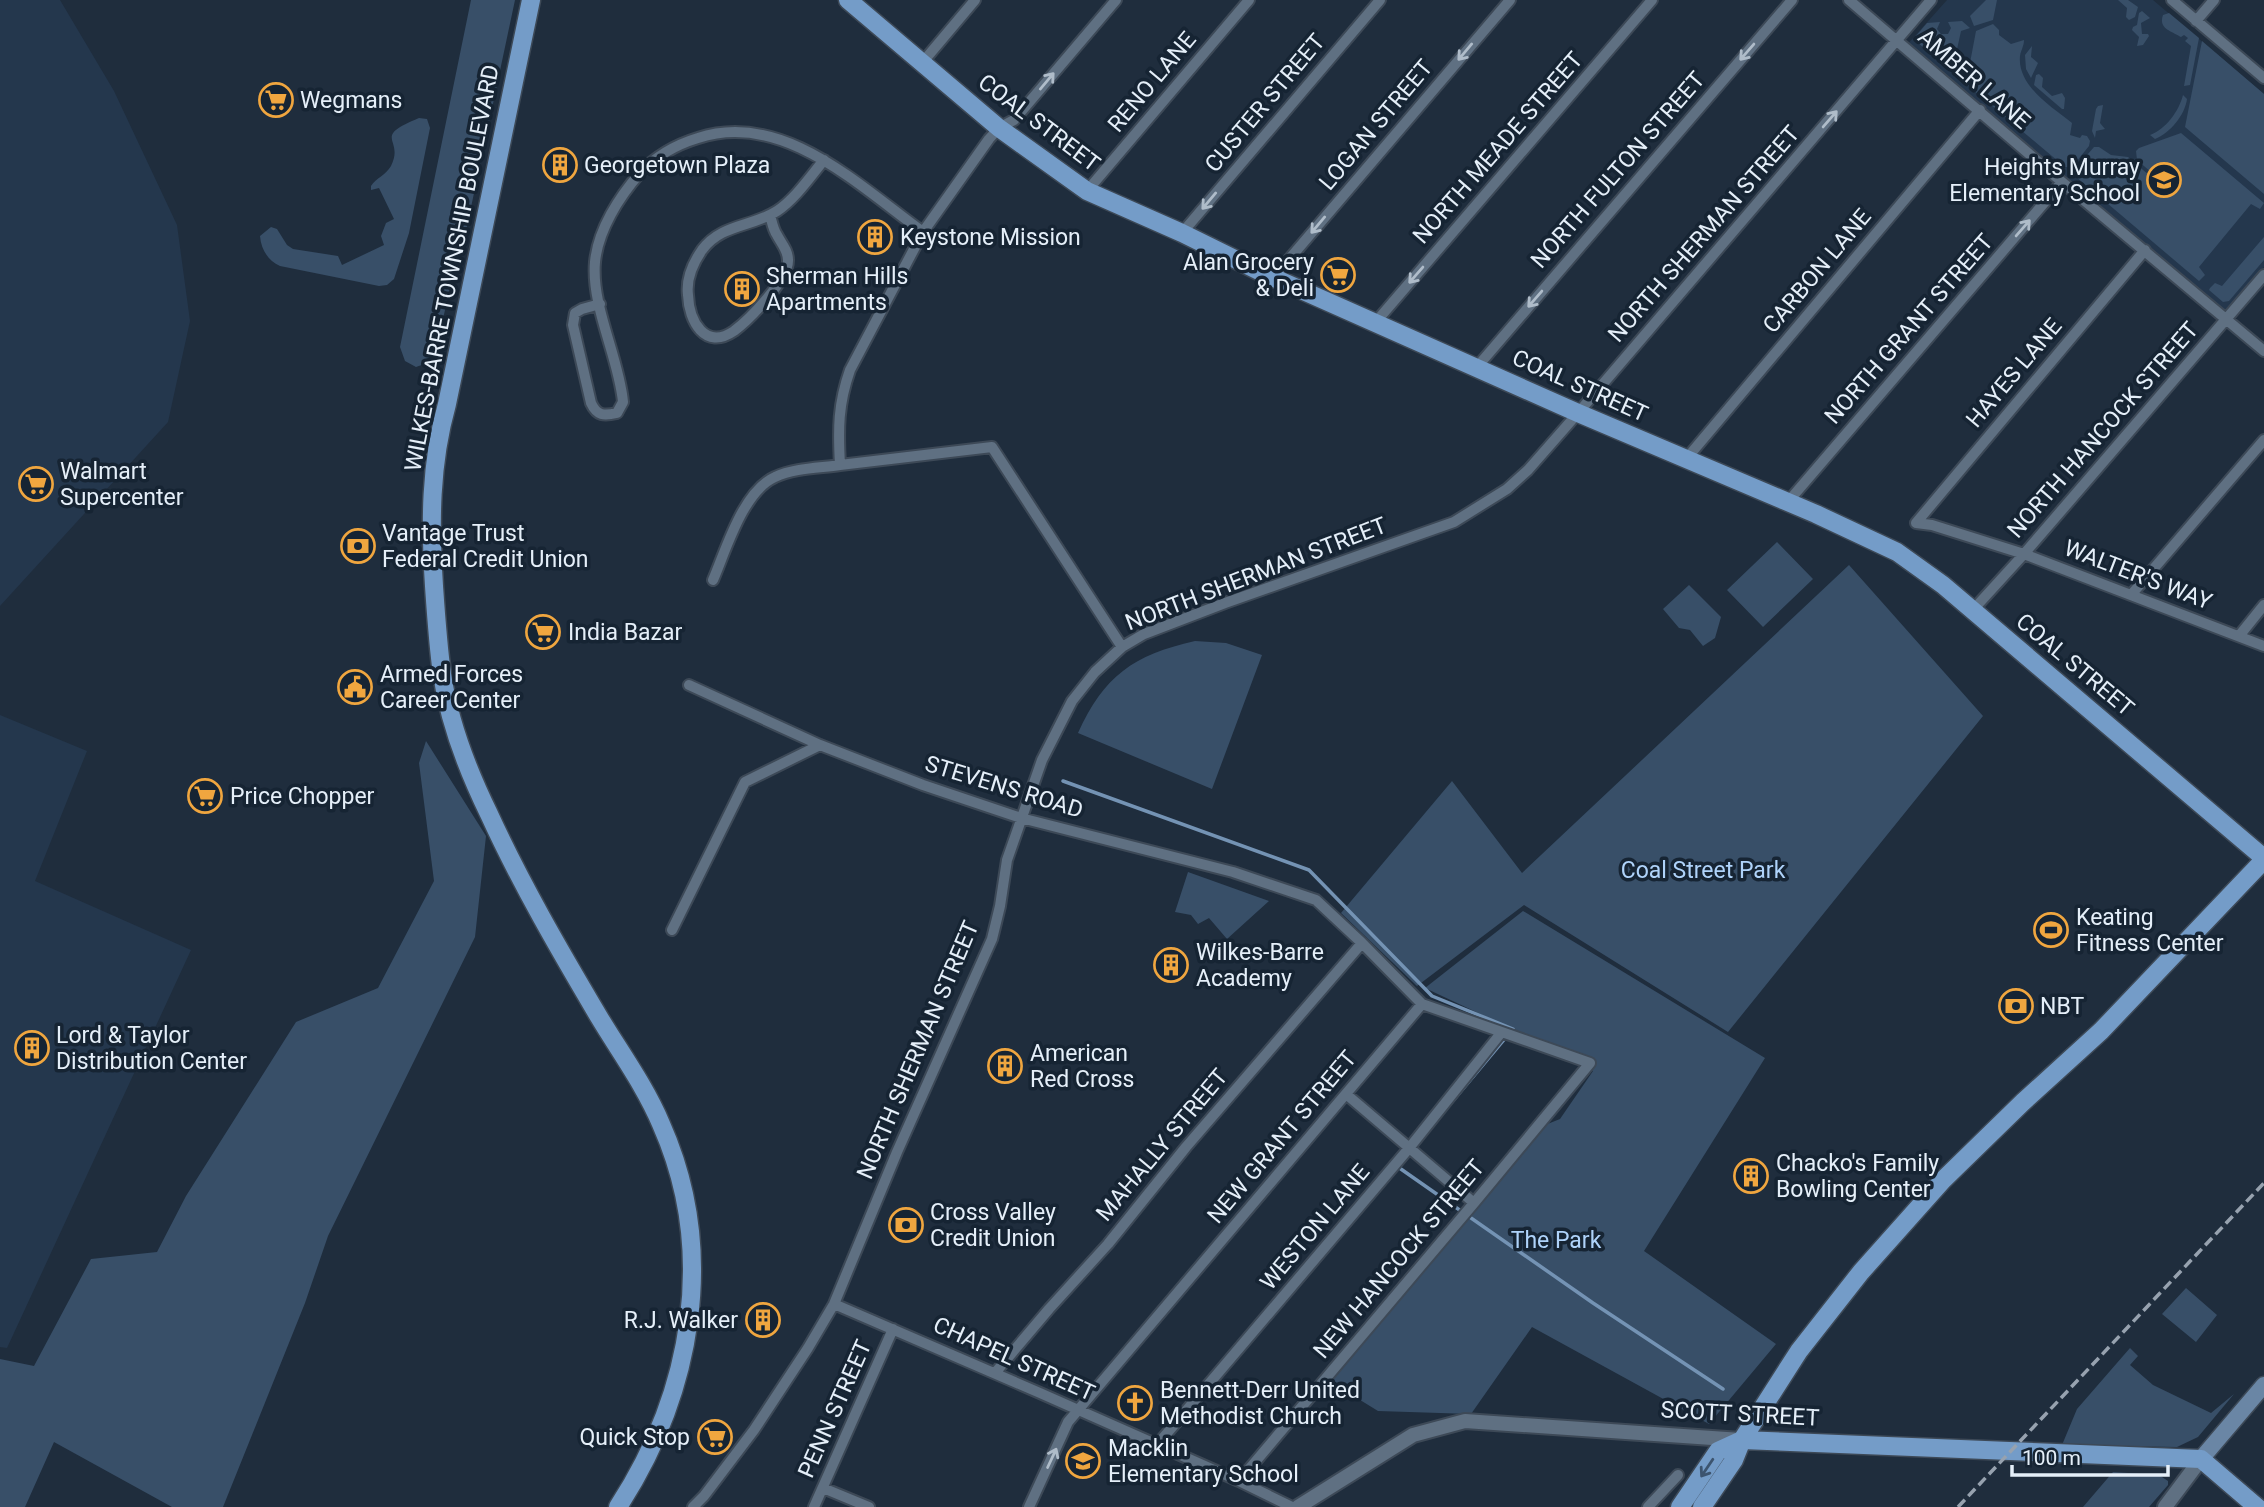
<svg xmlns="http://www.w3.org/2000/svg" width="2264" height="1507" font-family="Roboto,sans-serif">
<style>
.built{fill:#24374d}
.green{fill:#384f68}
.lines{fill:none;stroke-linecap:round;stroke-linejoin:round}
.stream{stroke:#7493b4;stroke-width:3.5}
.minor-casing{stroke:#3d4957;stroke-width:14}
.tertiary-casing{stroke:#3d4957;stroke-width:18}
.secondary-casing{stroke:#3d4957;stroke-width:19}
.primary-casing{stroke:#3d4957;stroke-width:21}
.minor{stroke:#5f7082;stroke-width:10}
.tertiary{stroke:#5f7082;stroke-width:14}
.secondary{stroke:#6a86a5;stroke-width:16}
.primary{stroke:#749cc8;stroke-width:18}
.rail{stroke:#97a2af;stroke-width:3.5;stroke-dasharray:10 5;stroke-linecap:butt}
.oneway{stroke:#afbcc9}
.oneway2{stroke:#3c546f}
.labels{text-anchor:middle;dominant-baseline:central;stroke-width:7;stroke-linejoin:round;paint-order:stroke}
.street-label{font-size:23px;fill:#e5eff9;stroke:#162433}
.poi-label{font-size:23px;fill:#e5eff9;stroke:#162433;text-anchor:start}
.park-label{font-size:23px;fill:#afd3fa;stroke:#162433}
</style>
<rect width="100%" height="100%" fill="#1f2d3d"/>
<path class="built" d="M0,0H60L114,91L177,225L190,321L168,422L0,606Z
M1947,0H2153L2264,94V267L2224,318L1906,46Z
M0,715L87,751L35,881L191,950L7,1348L0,1347Z"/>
<path class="green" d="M471,0H515L463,245L451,283L435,355L430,362L416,367L405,361L400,347Z
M1986,0H1997L1993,20L1974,26L1970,16Z
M2118,0H2128L2138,7L2135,17L2129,20L2126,17L2127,8Z
M2142,11L2150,18L2141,23L2142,34H2148L2149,36L2143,45L2137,46L2139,37L2132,30L2133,27L2137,25L2139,13Z
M2169,13L2199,38L2190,85L2184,86L2191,46L2185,41L2188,38L2184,35L2181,37C2172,31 2158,29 2163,15Z
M1962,21L1970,28L1961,31L1956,54L1965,62L1963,75L1958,77L1917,42L1916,36L1927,23L1940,22L1937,29L1941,34H1948L1951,28L1948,22Z
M1993,24L1999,30V35L2011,44L2024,40C2024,46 2021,50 2020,56C2017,86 2052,107 2072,123L2070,135L2080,138L2082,135L2087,136L2090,141L2089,146L2072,167H2065L1966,84L1976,31Z
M2202,41L2264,94V194L2185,127Z
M2032,46L2031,57L2038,63L2031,78L2026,69L2025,55Z
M2039,74L2043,78L2042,87L2052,96L2062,93L2065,98L2064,109H2062L2034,85L2036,75Z
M2183,95L2187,99C2185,115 2170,133 2155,139L2150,135C2166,129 2179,111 2183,95Z
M2103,105L2100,123L2105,129L2096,131L2095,138L2092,131L2096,109L2098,106Z
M419,118L427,119L430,128L409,233L394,279L387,285L379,286L280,266C268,261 261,249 260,236L271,227L277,229L287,245L293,249L338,256L342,265L384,245L381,236L386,223L394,219L379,188L371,190V186C376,178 386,175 391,166C405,138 370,138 419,118Z
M2181,133L2264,203L2260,209L2251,204L2199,267L2205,275L2199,281L2075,176V169L2094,147H2099L2111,155L2128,157L2157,182L2159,179L2137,160L2136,151L2139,148Z
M2264,237V260L2229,301L2223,302L2209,290L2210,288L2215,283L2222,286Z
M1777,542L1813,579L1763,627L1727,590Z
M1849,565L1983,716L1728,1032L1524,905L1417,986L1341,913L1452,781L1522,873Z
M1689,585L1721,617L1715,638L1703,646L1690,630L1679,628L1663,609Z
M1195,641L1226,643L1262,655L1212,789L1078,733C1104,676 1133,655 1195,641Z
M426,741L486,836L475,937L328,1236L305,1303L223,1507H172L54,1442L25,1507H0V1359L34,1366L91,1259L157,1252L186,1196L296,1022L378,988L434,881L419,763Z
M1188,872L1269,901L1227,939L1209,918L1198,924L1191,915L1175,912Z
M1523,911L1765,1058L1644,1251L1776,1344L1709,1424L1532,1327L1471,1414L1378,1411L1326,1379L1535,1129L1560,1119L1593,1071L1576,1059L1425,988Z
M2186,1288L2217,1315L2196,1342L2162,1314Z
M2130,1348L2138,1356L2130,1365L2153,1385L2211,1413L2234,1394L2198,1437L2177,1447L2062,1445L2077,1409Z
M2113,1472L2159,1475L2168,1481V1485L2149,1507H2083Z"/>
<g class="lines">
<path class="stream" d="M1063,781L1309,870L1432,996L1513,1029L1452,1102
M1400,1164L1398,1167L1593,1303L1723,1389"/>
<g class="minor-casing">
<path id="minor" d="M1116,0L1014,120L999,128L989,139L923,232L850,370C838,404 838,429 840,465L992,447L1122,647
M1849,0L2062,182L2264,351
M2172,0L2264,78
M2196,21L2214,0
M922,63L975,0
M1087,191L1249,0
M770,215C772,222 773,229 777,235C781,243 788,250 788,260C789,279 749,320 734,331C705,351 689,321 688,295C686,279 693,263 702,250C721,224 752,227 777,211C795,199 810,177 824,160
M1182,233L1380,0
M1274,277L1510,0
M600,304L582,309L575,313L573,325L591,403C597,416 604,416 617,413L623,402C619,358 591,306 595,262C598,230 619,197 640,173C656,156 675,145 698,138C783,110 859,186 923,232
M1375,323L1652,0
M1477,367L1792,0
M1687,458L1980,110
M1787,503L2062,182
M1916,523L1932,525L2024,554L2264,646
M1916,523L2145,250
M713,580C726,550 743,491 775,477C794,468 820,468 840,465
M2131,595L2264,440
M1972,611L2024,554L2264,275
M2239,636L2264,605
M689,685L820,745L923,785L1021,818L1233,872L1316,900L1362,943L1422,1004L1590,1063L1474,1203L1239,1481
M672,930L745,782L820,745
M1346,1094L1474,1203
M834,1304L1040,1393L1239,1481L1292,1507
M995,1373L1049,1309L1108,1244L1186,1147L1362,943
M1157,1445L1410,1147L1501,1033
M823,1488L869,1507
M693,1507L704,1496L754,1430L808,1348L834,1304L897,1152L992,939L1000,906L1007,860L1042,760L1072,701L1095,672L1122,647L1144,634L1225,603L1454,522L1507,489L1528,470L1578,413L1931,0
M814,1507L893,1329
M1029,1507L1068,1422L1422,1004
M1648,1507L1678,1475"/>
</g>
<g class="tertiary-casing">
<path id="tertiary" d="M1298,1507L1413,1435L1465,1421L1741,1440
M2165,1507L2201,1459"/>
</g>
<g class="secondary-casing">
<path id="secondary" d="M2201,1459L2264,1385"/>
</g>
<g class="primary-casing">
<path id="primary" d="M531,0L447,404C430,464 430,524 434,586C436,615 438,645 442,674C449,722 468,771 489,814C521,884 560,951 599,1017C620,1052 645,1086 661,1124C718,1252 692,1393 618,1507
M848,0L999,128L1087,191L1182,233L1263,273L1578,413L1816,514L1897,552L1943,585L2264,858
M1680,1507L1718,1451L1742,1440L2201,1459L2257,1507
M1702,1507L1734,1460L1742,1440L1799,1351L1861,1272L1943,1180L2023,1102L2101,1031L2264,860"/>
</g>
<use href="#minor" class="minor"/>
<use href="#tertiary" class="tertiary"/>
<use href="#secondary" class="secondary"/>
<use href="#primary" class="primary"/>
<path class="rail" d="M1958,1507L2264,1183"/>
</g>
<defs><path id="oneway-shaft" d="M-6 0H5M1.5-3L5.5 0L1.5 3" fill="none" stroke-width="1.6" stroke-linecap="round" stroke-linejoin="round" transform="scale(1.75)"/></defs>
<g class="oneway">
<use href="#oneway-shaft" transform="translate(1465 52) rotate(130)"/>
<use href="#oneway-shaft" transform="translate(1747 52) rotate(131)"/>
<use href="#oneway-shaft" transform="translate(1047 81) rotate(-50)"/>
<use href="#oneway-shaft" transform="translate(1830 119) rotate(-49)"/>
<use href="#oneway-shaft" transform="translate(1209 201) rotate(130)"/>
<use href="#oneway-shaft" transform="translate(1318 225) rotate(130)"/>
<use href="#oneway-shaft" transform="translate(2023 228) rotate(-49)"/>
<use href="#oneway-shaft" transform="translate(1416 275) rotate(131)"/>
<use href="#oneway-shaft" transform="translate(1535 299) rotate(131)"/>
<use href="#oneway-shaft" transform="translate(1052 1458) rotate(-65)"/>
</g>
<use class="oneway2" href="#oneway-shaft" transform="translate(1707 1468) rotate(124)"/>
<defs>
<g id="supermarket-ring" transform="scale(1.75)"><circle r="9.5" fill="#162433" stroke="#f0a63f" stroke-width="1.5"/><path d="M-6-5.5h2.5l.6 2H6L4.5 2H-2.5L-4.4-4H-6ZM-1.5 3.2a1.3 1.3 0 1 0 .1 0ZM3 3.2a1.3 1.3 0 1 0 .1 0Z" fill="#f0a63f"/></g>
<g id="building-ring" transform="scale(1.75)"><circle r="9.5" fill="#162433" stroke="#f0a63f" stroke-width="1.5"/><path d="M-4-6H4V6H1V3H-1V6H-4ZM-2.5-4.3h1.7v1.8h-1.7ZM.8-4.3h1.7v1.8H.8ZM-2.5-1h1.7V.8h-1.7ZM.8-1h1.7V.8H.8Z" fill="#f0a63f"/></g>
<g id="school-ring" transform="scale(1.75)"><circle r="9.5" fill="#162433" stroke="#f0a63f" stroke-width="1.5"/><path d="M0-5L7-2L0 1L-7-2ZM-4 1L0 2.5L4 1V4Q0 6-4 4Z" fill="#f0a63f"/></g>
<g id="bank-ring" transform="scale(1.75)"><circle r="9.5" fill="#162433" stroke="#f0a63f" stroke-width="1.5"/><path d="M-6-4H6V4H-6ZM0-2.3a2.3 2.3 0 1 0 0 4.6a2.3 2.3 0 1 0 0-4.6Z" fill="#f0a63f"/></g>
<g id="civic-ring" transform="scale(1.75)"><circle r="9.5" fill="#162433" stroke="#f0a63f" stroke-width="1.5"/><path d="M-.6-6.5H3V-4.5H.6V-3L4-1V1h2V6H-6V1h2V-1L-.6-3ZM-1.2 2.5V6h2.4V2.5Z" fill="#f0a63f"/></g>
<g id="stadium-ring" transform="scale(1.75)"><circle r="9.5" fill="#162433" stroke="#f0a63f" stroke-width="1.5"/><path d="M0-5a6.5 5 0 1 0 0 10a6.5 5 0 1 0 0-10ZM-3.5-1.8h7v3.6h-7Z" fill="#f0a63f"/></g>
<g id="church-ring" transform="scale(1.75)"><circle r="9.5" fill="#162433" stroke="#f0a63f" stroke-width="1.5"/><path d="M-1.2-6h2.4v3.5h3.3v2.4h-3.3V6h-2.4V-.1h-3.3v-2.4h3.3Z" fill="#f0a63f"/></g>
</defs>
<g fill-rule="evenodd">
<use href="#supermarket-ring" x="276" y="100"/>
<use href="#building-ring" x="560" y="165"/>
<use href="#school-ring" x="2164" y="180"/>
<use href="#building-ring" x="875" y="237"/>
<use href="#supermarket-ring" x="1338" y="275"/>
<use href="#building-ring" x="742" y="289"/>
<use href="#supermarket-ring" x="36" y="484"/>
<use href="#bank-ring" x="358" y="546"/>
<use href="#supermarket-ring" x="543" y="632"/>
<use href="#civic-ring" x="355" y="687"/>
<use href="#supermarket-ring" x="205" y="796"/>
<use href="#stadium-ring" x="2051" y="930"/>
<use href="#building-ring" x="1171" y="965"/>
<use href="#bank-ring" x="2016" y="1006"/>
<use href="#building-ring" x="32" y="1048"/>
<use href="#building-ring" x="1005" y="1066"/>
<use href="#building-ring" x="1751" y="1176"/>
<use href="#bank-ring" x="906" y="1225"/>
<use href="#building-ring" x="763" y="1320"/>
<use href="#church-ring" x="1135" y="1403"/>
<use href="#supermarket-ring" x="715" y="1437"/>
<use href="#school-ring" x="1083" y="1461"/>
</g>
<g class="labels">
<g class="street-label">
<text transform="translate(1974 79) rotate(41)">AMBER LANE</text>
<text transform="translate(1152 82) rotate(-50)">RENO LANE</text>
<text transform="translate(1265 103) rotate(-50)">CUSTER STREET</text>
<text transform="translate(1039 123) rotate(37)">COAL STREET</text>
<text transform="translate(1376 125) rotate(-50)">LOGAN STREET</text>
<text transform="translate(1498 148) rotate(-49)">NORTH MEADE STREET</text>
<text transform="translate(1618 170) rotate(-49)">NORTH FULTON STREET</text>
<text transform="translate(1704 234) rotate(-49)">NORTH SHERMAN STREET</text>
<text transform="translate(452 268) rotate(-79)">WILKES-BARRE TOWNSHIP BOULEVARD</text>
<text transform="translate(1817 271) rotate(-50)">CARBON LANE</text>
<text transform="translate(1909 329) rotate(-49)">NORTH GRANT STREET</text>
<text transform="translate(2014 373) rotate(-50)">HAYES LANE</text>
<text transform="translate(1580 386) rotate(24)">COAL STREET</text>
<text transform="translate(2103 430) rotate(-49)">NORTH HANCOCK STREET</text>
<text transform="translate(1256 574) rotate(-21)">NORTH SHERMAN STREET</text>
<text transform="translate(2138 575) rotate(21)">WALTER'S WAY</text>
<text transform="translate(2075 665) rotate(40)">COAL STREET</text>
<text transform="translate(1004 787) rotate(17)">STEVENS ROAD</text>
<text transform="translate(918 1050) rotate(-67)">NORTH SHERMAN STREET</text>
<text transform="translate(1282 1137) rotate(-50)">NEW GRANT STREET</text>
<text transform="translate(1162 1145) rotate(-50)">MAHALLY STREET</text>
<text transform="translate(1315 1227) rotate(-50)">WESTON LANE</text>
<text transform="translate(1399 1259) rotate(-50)">NEW HANCOCK STREET</text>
<text transform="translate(1014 1359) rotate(24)">CHAPEL STREET</text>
<text transform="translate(835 1409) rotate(-66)">PENN STREET</text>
<text transform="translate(1740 1414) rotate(3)">SCOTT STREET</text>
</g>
<g class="poi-label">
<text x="300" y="100">Wegmans</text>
<text x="584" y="165">Georgetown Plaza</text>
<text x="2140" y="167" text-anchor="end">Heights Murray<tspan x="2140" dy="26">Elementary School</tspan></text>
<text x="900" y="237">Keystone Mission</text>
<text x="1314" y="262" text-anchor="end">Alan Grocery<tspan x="1314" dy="26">&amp; Deli</tspan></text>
<text x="766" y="276">Sherman Hills<tspan x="766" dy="26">Apartments</tspan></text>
<text x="60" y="471">Walmart<tspan x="60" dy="26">Supercenter</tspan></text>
<text x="382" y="533">Vantage Trust<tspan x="382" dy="26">Federal Credit Union</tspan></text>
<text x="568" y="632">India Bazar</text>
<text x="380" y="674">Armed Forces<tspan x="380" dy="26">Career Center</tspan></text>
<text x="230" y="796">Price Chopper</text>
<text x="2076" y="917">Keating<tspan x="2076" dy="26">Fitness Center</tspan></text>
<text x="1196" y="952">Wilkes-Barre<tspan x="1196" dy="26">Academy</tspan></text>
<text x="2040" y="1006">NBT</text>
<text x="56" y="1035">Lord &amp; Taylor<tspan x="56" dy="26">Distribution Center</tspan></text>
<text x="1030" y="1053">American<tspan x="1030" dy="26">Red Cross</tspan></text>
<text x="1776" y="1163">Chacko's Family<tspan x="1776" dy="26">Bowling Center</tspan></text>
<text x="930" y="1212">Cross Valley<tspan x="930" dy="26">Credit Union</tspan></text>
<text x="738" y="1320" text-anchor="end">R.J. Walker</text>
<text x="1160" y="1390">Bennett-Derr United<tspan x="1160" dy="26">Methodist Church</tspan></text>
<text x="690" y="1437" text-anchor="end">Quick Stop</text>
<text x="1108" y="1448">Macklin<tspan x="1108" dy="26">Elementary School</tspan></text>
</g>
<g class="park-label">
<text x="1703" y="870">Coal Street Park</text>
<text x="1556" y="1240">The Park</text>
</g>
</g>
<path d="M2012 1465v10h156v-10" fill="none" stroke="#e5eff9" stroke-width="3.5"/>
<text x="2022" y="1465" font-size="21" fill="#e5eff9" stroke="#162433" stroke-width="5" paint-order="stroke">100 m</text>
</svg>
